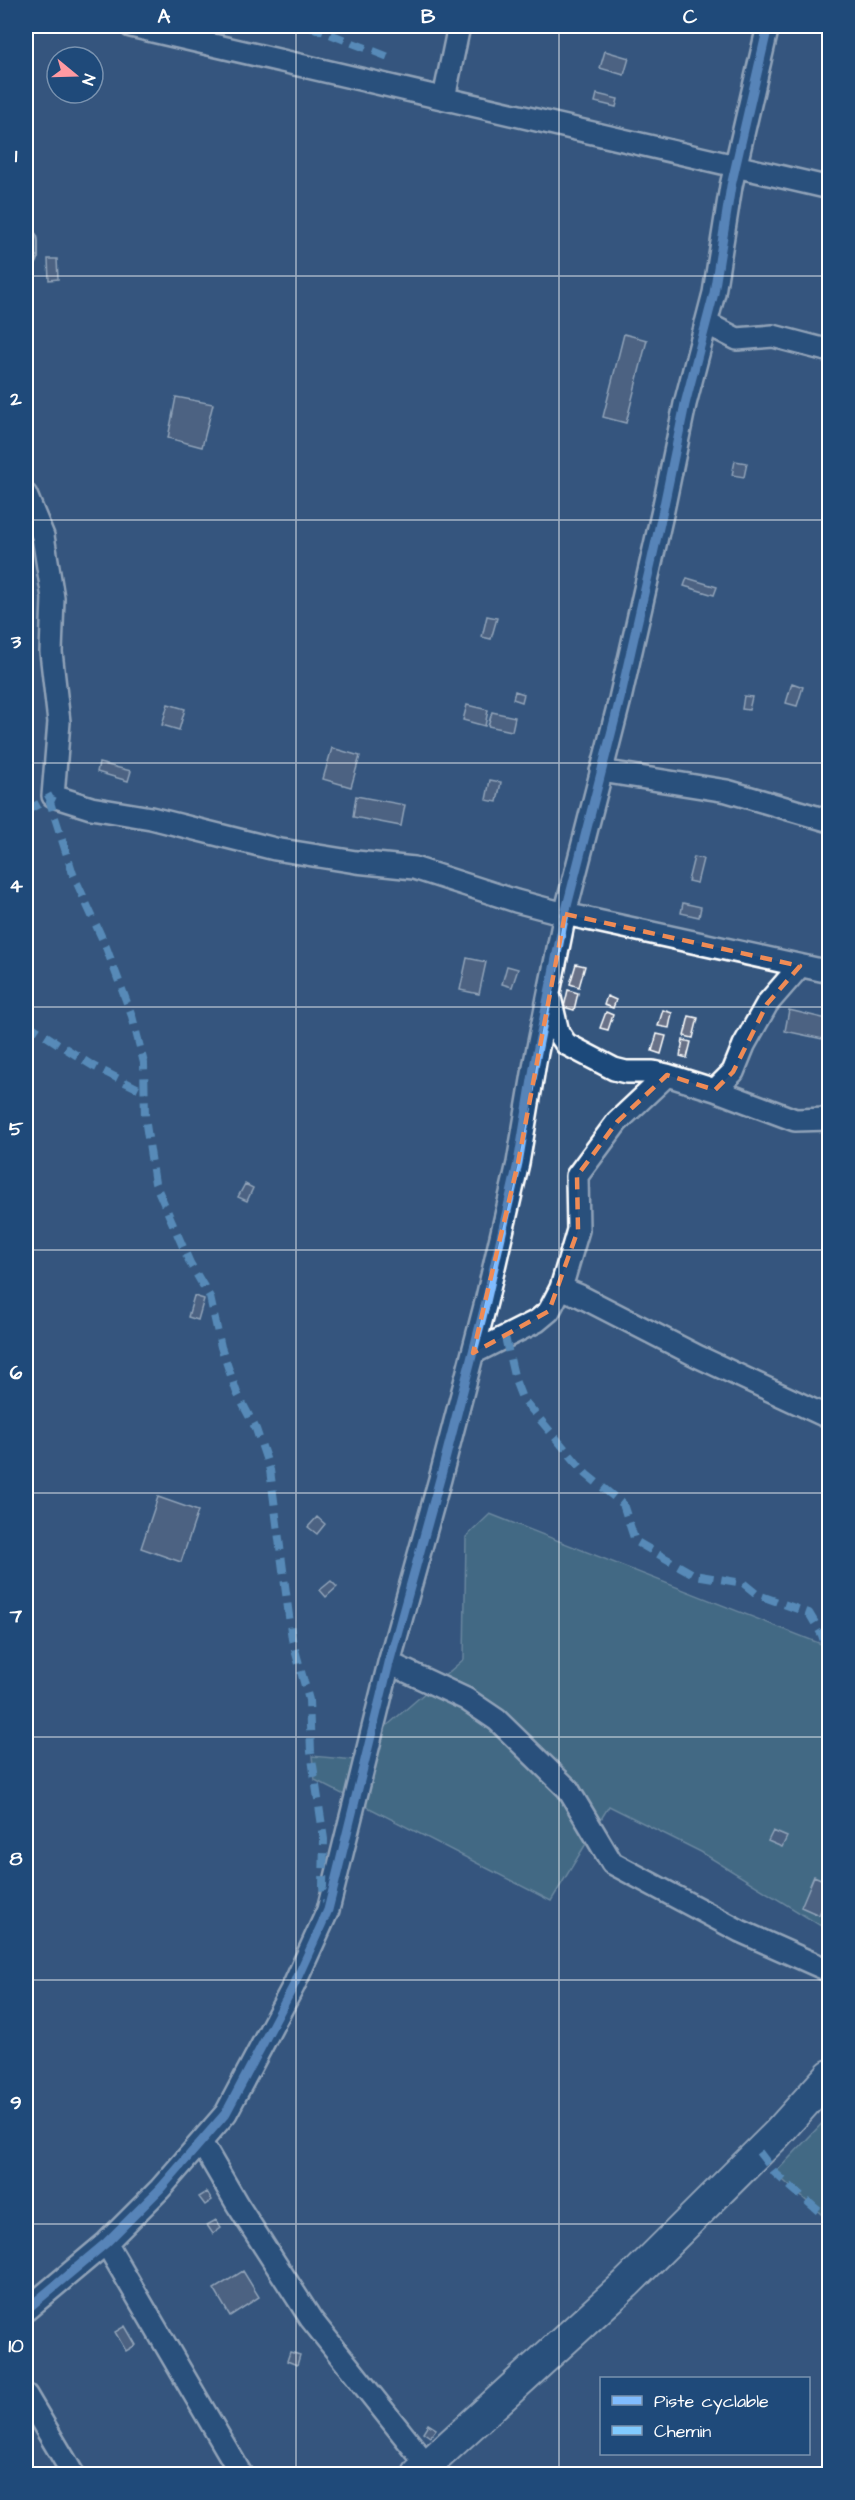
<svg xmlns="http://www.w3.org/2000/svg" width="855" height="2500" font-family="'Architects Daughter',sans-serif">
<style>
.green{fill:#52828d;stroke:#a8c0c6;stroke-width:1.5}
.building{fill:#677187;stroke:#fff;stroke-width:1.5}
.lines{fill:none;stroke-linecap:round;stroke-linejoin:round}
.street-casing{stroke:#fff;stroke-width:26}
.secondary-casing{stroke:#fff;stroke-width:34}
.street{stroke:#1f4a7a;stroke-width:21}
.secondary{stroke:#1f4a7a;stroke-width:30}
.quiet{stroke:#80caff;stroke-width:8;stroke-dasharray:15 8;stroke-linecap:butt}
.cycleway-casing{stroke:#1f4a7a;stroke-width:13}
.cycleway{stroke:#80bcff;stroke-width:9}
.marked{fill:none;stroke:#ef8b55;stroke-width:4.5;stroke-dasharray:12 8;stroke-linejoin:round}
.grid{fill:none;stroke:#fff;stroke-width:1.5;stroke-opacity:0.55}
.neatline{fill:none;stroke:#fff;stroke-width:2}
.grid-label{font-size:20px;text-anchor:middle;font-weight:bold;fill:#fff}
</style>
<rect width="100%" height="100%" fill="#35567e"/>
<filter id="ink" filterUnits="userSpaceOnUse"><feTurbulence type="fractalNoise" baseFrequency=".0167" numOctaves="2"/><feDisplacementMap in="SourceGraphic" scale="12" xChannelSelector="R" yChannelSelector="G"/><feConvolveMatrix kernelMatrix="1 2 1 2 8 2 1 2 1" color-interpolation-filters="sRGB"/></filter>
<g filter="url(#ink)">
<path class="green" d="M490,1514L829,1647V1913L821,1926L701,1852L609,1806L551,1901L315,1780L312,1756L366,1761L374,1737L464,1659L466,1537Z
M829,2116V2221L775,2173Z"/>
<path class="building" d="M605,51L629,58L624,75L600,68Z
M597,94L618,99L616,107L595,102Z
M48,259H57L58,279L49,280Z
M624,334L647,340L626,423L603,417Z
M176,397L213,404L202,447L168,438Z
M735,461L747,463L744,477L732,475Z
M687,578L717,587L714,595L684,586Z
M487,616L497,618L491,639L482,637Z
M792,683L803,687L797,706L786,703Z
M515,691L524,694L522,702L513,699Z
M744,696L752,697L749,710L742,709Z
M168,704L185,709L179,730L162,725Z
M467,705L488,710L485,726L463,720Z
M492,712L515,717L512,731L488,726Z
M332,748L360,756L351,787L323,779Z
M99,763L131,771L128,781L97,772Z
M490,780L501,782L497,802L486,800Z
M356,796L405,805L401,826L353,817Z
M694,857L703,859L697,883L688,881Z
M683,903L701,907L699,917L681,913Z
M467,958L486,962L479,994L460,990Z
M576,964L585,966L579,987L570,984Z
M507,966L518,969L512,987L502,984Z
M568,990L578,993L574,1010L564,1007Z
M607,996L616,1000L613,1008L604,1005Z
M663,1010L672,1013L669,1028L658,1026Z
M789,1010L827,1019L823,1039L785,1031Z
M606,1012L613,1015L608,1030L600,1028Z
M689,1016L698,1018L693,1038L684,1036Z
M657,1034L666,1036L661,1054L652,1051Z
M683,1040L691,1042L687,1058L680,1056Z
M245,1184L253,1188L247,1201L238,1197Z
M194,1296L204,1299L198,1320L188,1317Z
M158,1497L198,1511L181,1562L141,1548Z
M317,1517L325,1524L317,1534L308,1527Z
M331,1581L337,1587L326,1597L320,1590Z
M773,1831L787,1837L782,1847L768,1841Z
M814,1876L830,1883V1889L819,1915L801,1907Z
M207,2192L212,2200L205,2205L199,2197Z
M216,2220L221,2228L213,2234L207,2225Z
M243,2271L259,2297L230,2316L214,2289Z
M125,2326L136,2345L126,2351L115,2332Z
M290,2352L300,2355L297,2365L287,2361Z
M428,2424L436,2429L430,2437L423,2432Z"/>
<g class="lines">
<g class="street-casing">
<path id="street" d="M131,26L830,188
M444,98L459,26
M26,241V257
M706,323L737,339L773,336L830,351
M26,495L43,536L53,598L51,652L59,722L53,796L91,808L151,818L275,849L356,862L414,868L516,901L565,914L830,972
M601,771L727,791L830,821
M800,966L767,1004L744,1045L733,1072L715,1090L667,1075L617,1122L577,1176L578,1230L561,1288L580,1296L699,1357L830,1418
M550,998L558,1032L566,1044L614,1069L626,1072H653L667,1075
M715,1090L795,1120L830,1119
M473,1353L537,1321L549,1311L561,1288
M389,1663L466,1699L497,1720L568,1789L612,1863L740,1931L830,1971
M201,2142L237,2204L311,2319L427,2465
M106,2243L241,2474
M26,2310L106,2243L160,2189L226,2113L294,1985L328,1910L389,1663L440,1479L486,1302L518,1163L535,1062L565,914L620,699L663,510L685,404L714,293L731,186L768,26
M26,2395L73,2474"/>
</g>
<g class="secondary-casing">
<path id="secondary" d="M418,2474L626,2284L777,2134L830,2075"/>
</g>
<use href="#street" class="street"/>
<use href="#secondary" class="secondary"/>
<path class="quiet" d="M309,26L394,59
M53,796L50,802L73,874L106,947L132,1016L144,1063L145,1118L155,1183L190,1263L210,1297L221,1347L237,1393L256,1429L270,1470L292,1639L309,1700L311,1752L324,1839L323,1887L327,1904
M26,811L53,796
M26,1023L93,1066L145,1092
M505,1337L515,1380L522,1398L586,1474L623,1504L635,1541L695,1575L743,1583L758,1595L809,1613L822,1635L830,1660
M759,2152L775,2173L830,2221"/>
<g class="cycleway-casing">
<path id="cycleway" d="M26,2310L106,2243L160,2189L226,2113L294,1985L328,1910L389,1663L440,1479L486,1302L518,1163L535,1062L565,914L620,699L663,510L685,404L714,293L731,186L768,26"/>
</g>
<use href="#cycleway" class="cycleway"/>
</g>
</g>
<path d="M0 0H855V2500H0ZM565,914L800,966L767,1004L733,1072L715,1090L667,1075L617,1122L577,1176L578,1230L549,1311L473,1353L518,1163Z" fill="#35567e" fill-opacity=".55" fill-rule="evenodd"/>
<path class="marked" d="M565,914L800,966L767,1004L733,1072L715,1090L667,1075L617,1122L577,1176L578,1230L549,1311L473,1353L518,1163Z"/>
<path class="grid" d="M296,26V2474M559,26V2474M26,276H830M26,520H830M26,763H830M26,1007H830M26,1250H830M26,1493H830M26,1737H830M26,1980H830M26,2224H830"/>
<rect width="855" height="2500" fill="none" stroke="#1f4a7a" stroke-width="66"/>
<rect x="600" y="2377" width="210" height="78" fill="#1f4a7a" stroke="#7992af" stroke-width="1.5"/>
<rect x="612" y="2396" width="30" height="9" fill="#80bcff" stroke="#7992af" stroke-width="1.5"/>
<text x="654" y="2407" font-size="18" fill="#ffffff">Piste cyclable</text>
<rect x="612" y="2426" width="30" height="9" fill="#80caff" stroke="#7992af" stroke-width="1.5"/>
<text x="654" y="2437" font-size="18" fill="#ffffff">Chemin</text>
<g transform="translate(75 75) rotate(109)"><circle r="28" fill="#1f4a7a" stroke="#7992af" stroke-width="1.5"/>
<path d="M0-4.5L10 22L0 15L-10 22Z" fill="#ff9aa2"/>
<text y="-9" font-size="16" font-weight="bold" text-anchor="middle" fill="#ffffff">N</text>
</g>
<rect x="33" y="33" width="789" height="2434" class="neatline"/>
<g class="grid-label">
<text x="164" y="23">A</text>
<text x="428" y="23">B</text>
<text x="690" y="23">C</text>
<text x="16" y="162">1</text>
<text x="16" y="405">2</text>
<text x="16" y="648">3</text>
<text x="16" y="892">4</text>
<text x="16" y="1135">5</text>
<text x="16" y="1379">6</text>
<text x="16" y="1622">7</text>
<text x="16" y="1865">8</text>
<text x="16" y="2109">9</text>
<text x="16" y="2352">10</text>
</g>
</svg>
